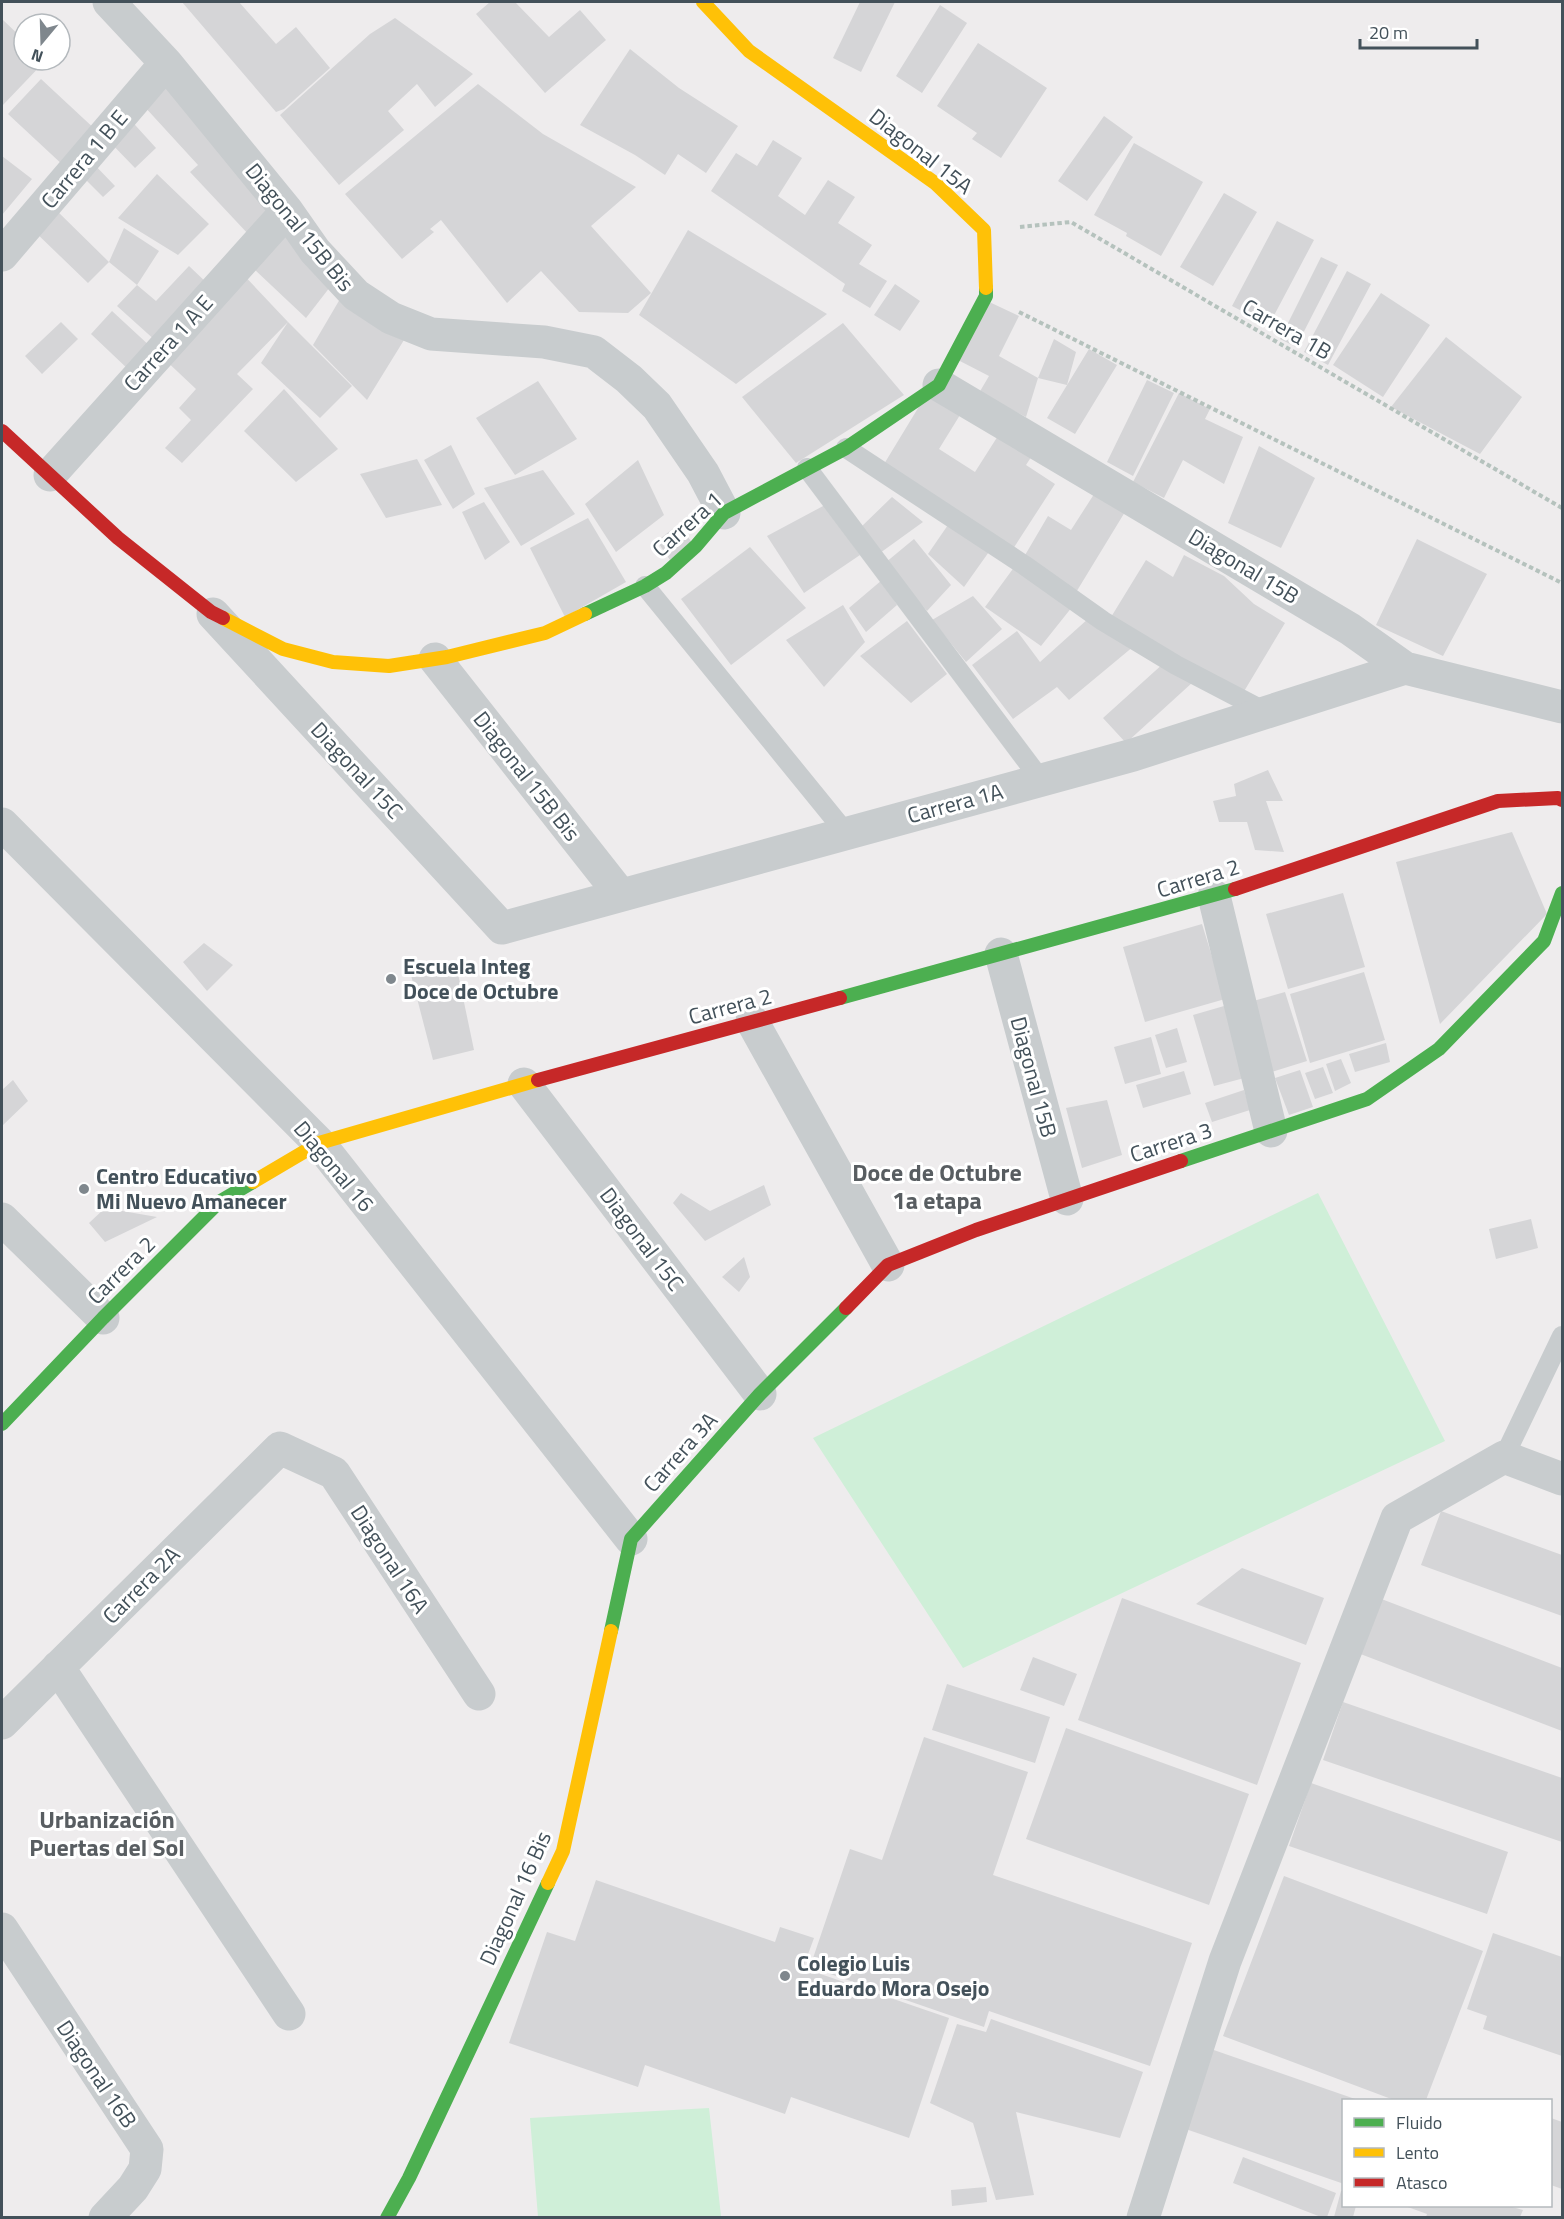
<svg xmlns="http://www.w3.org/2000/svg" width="1564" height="2219" font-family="'Titillium Web',sans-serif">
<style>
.green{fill:#cfefd8}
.building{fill:#d5d5d7}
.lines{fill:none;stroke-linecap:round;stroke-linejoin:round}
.path{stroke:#b5c2bd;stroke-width:4;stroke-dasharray:4.5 3;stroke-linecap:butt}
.lane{stroke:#c8ccce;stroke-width:20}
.street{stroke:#c8ccce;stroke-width:33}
.fast{stroke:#4caf50;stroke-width:14}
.slow{stroke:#ffc107;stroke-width:14}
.jam{stroke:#c62828;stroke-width:14}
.poi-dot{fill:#7f878d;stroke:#fff;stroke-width:2}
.labels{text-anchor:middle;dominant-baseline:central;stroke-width:6;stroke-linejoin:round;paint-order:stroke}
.street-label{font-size:22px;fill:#43515a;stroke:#fff}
.poi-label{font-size:22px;font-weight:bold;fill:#43515a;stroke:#fff;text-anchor:start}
.neighbourhood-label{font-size:24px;font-weight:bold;fill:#585d61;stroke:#fff}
</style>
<rect width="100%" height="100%" fill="#eeeced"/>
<path class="green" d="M1318,1193L1445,1441L963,1668L813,1438Z
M709,2108L721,2216L538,2217L530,2118Z"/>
<path class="building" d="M182,2H239L276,44L296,27L330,68L284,109L276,112Z
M490,2H515L549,37L580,10L606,40L545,93L476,14Z
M860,2H895L861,72L833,58Z
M940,5L967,23L922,93L896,76Z
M395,18L473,74L435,107L417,84L388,111L404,130L339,185L280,115L370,34Z
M2,19L24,40V60H46L2,106Z
M978,43L1047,88L1001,158L972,139L977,133L937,106Z
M630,49L679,88L738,126L706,173L678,154L665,175L635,155L580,125Z
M41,79L98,132L65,167L8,114Z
M478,84L543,134L636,187L591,226L651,293L628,313L579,312L541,271L507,303L441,220L430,229L434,232L402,259L345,194Z
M166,85L279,210L250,236L190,172L198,165L143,105Z
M126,115L156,148L135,168L106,138Z
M1104,116L1133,137L1087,201L1058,181Z
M773,140L802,158L778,196L805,215L828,180L855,197L838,223L872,245L859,264L887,281L870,308L842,291L845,284L711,191L736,153L757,166Z
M1134,143L1203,182L1161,256L1126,236L1127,233L1094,215Z
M2,156L32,179L2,215Z
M90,160L115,186L103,197L78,172Z
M157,174L209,224L178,255L118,218Z
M1224,193L1257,212L1213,286L1180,267Z
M53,207L109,262L88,283L32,229Z
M1277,221L1314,240L1269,325L1232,306Z
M124,228L159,251L137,285L109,262Z
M688,230L827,314L736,384L639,315Z
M289,233L330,287L306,318L253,268Z
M1321,257L1338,265L1296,347L1280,339Z
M189,266L209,285L157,342L117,306L137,285L156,301Z
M239,270L288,322L237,374L253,389L182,463L165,448L191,420L179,408L196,389L161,356Z
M1347,271L1371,284L1328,365L1304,352Z
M895,284L920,301L900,331L874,315Z
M1381,293L1430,325L1383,397L1333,365Z
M340,299L404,340L367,400L313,345Z
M985,300L1019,316L999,356L1038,378L1026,417L979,393L989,376L956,359Z
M112,311L152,348L130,371L91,334Z
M61,322L78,339L42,374L25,356Z
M288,322L352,386L320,418L261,363Z
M843,323L904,395L796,463L742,397Z
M1446,337L1522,397L1480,454L1391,407Z
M1054,339L1076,352L1067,385L1038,378Z
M1089,349L1117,365L1075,434L1047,418Z
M1147,380L1174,393L1133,476L1107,462Z
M538,381L577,439L515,475L476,418Z
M284,389L338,449L296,482L244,431Z
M1179,393L1210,409L1205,419L1243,437L1224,484L1183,460L1164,498L1133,482Z
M926,395L960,415L939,449L975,472L1003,428L1037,448L1026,465L1055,484L1011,552L881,469Z
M451,445L475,494L453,509L424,460Z
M1259,446L1315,478L1281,548L1228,523Z
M417,459L442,505L386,518L360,474Z
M638,460L664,515L616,552L585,504Z
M543,470L575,514L521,546L484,488Z
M1098,488L1128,507L1075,594L1021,562L1048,516L1071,530Z
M892,497L923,522L880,553L860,528Z
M484,502L510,542L485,560L462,512Z
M825,505L860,555L804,593L767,536Z
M588,518L626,582L565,617L530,548Z
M950,522L991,549L964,587L928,554Z
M679,524L693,544L670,560L657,541Z
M914,539L951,585L927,611L885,563Z
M1417,539L1487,574L1443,656L1376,625Z
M750,547L806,608L731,665L681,599Z
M1184,555L1224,576L1254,604L1285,623L1240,698L1108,622L1146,560L1173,577Z
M1015,566L1076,602L1041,646L985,607Z
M882,580L897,605L866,632L849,608Z
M973,596L1002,629L966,662L932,620Z
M843,605L865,642L824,687L786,640Z
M1089,618L1134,646L1069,700L1057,687L1013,719L972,665L1017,631L1040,662Z
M907,621L947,674L911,703L860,656Z
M1165,662L1193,682L1126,743L1103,718Z
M1268,770L1283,801H1266L1284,852L1255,850L1247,822H1219L1213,801L1236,796L1234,784Z
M1512,832L1547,914L1440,1024L1396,862Z
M1343,893L1365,967L1288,989L1266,914Z
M1202,924L1225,999L1145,1022L1123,947Z
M204,943L233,965L207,991L183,962Z
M456,964L474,1050L433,1060L411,975Z
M1364,972L1385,1040L1310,1063L1290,994Z
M1285,992L1307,1061L1268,1073L1246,1003Z
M1231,1004L1252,1076L1214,1086L1193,1015Z
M1177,1028L1187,1062L1166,1068L1155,1035Z
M1151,1037L1161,1074L1125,1084L1114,1047Z
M1386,1043L1390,1062L1355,1072L1349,1054Z
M1341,1059L1351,1083L1335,1091L1326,1064Z
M1323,1067L1333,1093L1315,1099L1305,1073Z
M1300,1070L1313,1107L1289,1115L1275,1078Z
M1184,1071L1191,1094L1143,1108L1136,1085Z
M13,1080L28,1101L2,1126V1090Z
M1244,1090L1250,1110L1212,1122L1205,1103Z
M1107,1100L1122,1155L1082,1168L1066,1108Z
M764,1185L771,1205L705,1241L673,1203L681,1193L710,1211Z
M105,1208L157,1217L105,1242L89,1223Z
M1531,1219L1538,1248L1496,1259L1489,1229Z
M744,1257L750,1277L739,1292L722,1277Z
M1441,1511L1562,1555V1616L1421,1565Z
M1242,1568L1324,1598L1306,1645L1196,1604Z
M1371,1595L1562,1668V1731L1350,1650Z
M1122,1598L1301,1663L1257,1785L1078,1720Z
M1033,1657L1077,1674L1064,1706L1020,1690Z
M947,1684L1050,1717L1035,1763L932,1730Z
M1343,1702L1562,1778V1842L1323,1760Z
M1066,1728L1249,1794L1209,1905L1026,1839Z
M924,1737L1028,1772L993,1875L1192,1943L1150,2066L989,2011L984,2027L810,1967L850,1849L882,1860Z
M1311,1783L1508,1852L1487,1914L1289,1846Z
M1284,1876L1483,1951L1426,2100H1394L1223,2036Z
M596,1880L775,1942L780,1927L814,1938L803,1968L949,2018L909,2138L791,2097L785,2114L645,2065L638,2087L509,2043L547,1932L575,1941Z
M1493,1933L1562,1957V2056L1483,2029L1487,2016L1467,2009Z
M991,2019L1143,2072L1120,2138L1016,2112L1034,2195L996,2200L973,2123L930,2103L957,2024L986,2032Z
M1208,2048L1358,2100H1344V2184L1180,2127Z
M1551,2118L1562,2122V2189L1551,2185Z
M1243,2157L1336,2193L1327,2217H1321L1233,2183Z
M986,2187L987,2202L952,2206L951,2190Z
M1341,2191H1344V2206H1356L1353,2217H1334Z
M1405,2206H1509L1523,2210L1520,2217H1426L1427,2214Z"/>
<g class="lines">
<path class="path" d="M1020,227L1071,222L1562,508
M1019,312L1562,583"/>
<path class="lane" d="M846,448L1024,565L1103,621L1176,665L1266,712
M807,468L1041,780
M645,586L846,833
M1504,1457L1562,1336"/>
<path class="street" d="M109,2L166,63L287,211L315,251L356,295L391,318L431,334L544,342L594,352L629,379L657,406L703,473L724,513
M2,255L166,63
M939,385L1350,629L1405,668L1562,707
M50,475L287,211
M213,614L502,928L1133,755L1405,668
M435,659L620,894
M2,824L319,1143L631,1539
M1214,896L1271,1131
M1001,954L1067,1199
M752,1021L888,1265
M524,1084L760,1394
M2,1219L103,1318
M58,1667L289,2014
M2,1723L280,1448L334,1473L479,1694
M2,1929L147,2149L145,2169L133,2188L105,2218
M1143,2218L1225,1961L1397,1518L1504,1457L1562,1479"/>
<path class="fast" d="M585,614L645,586L666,573L696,546L724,513L846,448L939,385L986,296V288
M840,998L1235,889
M1181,1161L1367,1099L1439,1049L1544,941L1562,893
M2,1424L103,1318L219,1202L253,1182
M611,1631L631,1539L760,1394L846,1308
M387,2218L409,2178L548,1883"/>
<path class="slow" d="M703,2L749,51L935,183L984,230L986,288
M223,618L283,649L333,662L389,666L447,657L545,633L585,614
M253,1182L319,1143L538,1080
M548,1883L563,1851L611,1631"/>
<path class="jam" d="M2,431L118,538L211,612L223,618
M1235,889L1498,801L1558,798L1562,800
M538,1080L840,998
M846,1308L888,1265L976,1230L1181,1161"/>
</g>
<g class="poi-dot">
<circle cx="391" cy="979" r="6"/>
<circle cx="84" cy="1189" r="6"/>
<circle cx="785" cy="1976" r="6"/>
</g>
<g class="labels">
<g class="street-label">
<text transform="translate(921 151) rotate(38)">Diagonal 15A</text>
<text transform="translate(84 159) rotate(-50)">Carrera 1 B E</text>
<text transform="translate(300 227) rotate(51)">Diagonal 15B Bis</text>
<text transform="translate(1287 329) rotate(30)">Carrera 1B</text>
<text transform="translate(168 343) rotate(-48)">Carrera 1 A E</text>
<text transform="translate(687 524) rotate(-42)">Carrera 1</text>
<text transform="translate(1244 566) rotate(31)">Diagonal 15B</text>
<text transform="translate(357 770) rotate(47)">Diagonal 15C</text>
<text transform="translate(527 776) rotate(52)">Diagonal 15B Bis</text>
<text transform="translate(955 803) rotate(-15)">Carrera 1A</text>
<text transform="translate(1198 878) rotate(-17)">Carrera 2</text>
<text transform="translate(730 1006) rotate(-15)">Carrera 2</text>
<text transform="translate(1034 1077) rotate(75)">Diagonal 15B</text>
<text transform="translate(1171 1142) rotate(-18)">Carrera 3</text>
<text transform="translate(334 1166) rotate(50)">Diagonal 16</text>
<text transform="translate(642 1239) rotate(53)">Diagonal 15C</text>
<text transform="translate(121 1270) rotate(-45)">Carrera 2</text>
<text transform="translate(680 1452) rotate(-48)">Carrera 3A</text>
<text transform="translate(390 1559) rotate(57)">Diagonal 16A</text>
<text transform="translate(141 1585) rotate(-45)">Carrera 2A</text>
<text transform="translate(515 1898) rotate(-66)">Diagonal 16 Bis</text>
<text transform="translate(97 2074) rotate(56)">Diagonal 16B</text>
</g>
<g class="poi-label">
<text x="403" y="966">Escuela Integ<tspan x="403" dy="25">Doce de Octubre</tspan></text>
<text x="96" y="1176">Centro Educativo<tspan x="96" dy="25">Mi Nuevo Amanecer</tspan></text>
<text x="797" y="1963">Colegio Luis<tspan x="797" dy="25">Eduardo Mora Osejo</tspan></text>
</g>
<g class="neighbourhood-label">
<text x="937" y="1172">Doce de Octubre<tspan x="937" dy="28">1a etapa</tspan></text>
<text x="107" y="1819">Urbanización<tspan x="107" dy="28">Puertas del Sol</tspan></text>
</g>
</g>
<rect width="1564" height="2219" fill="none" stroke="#43515a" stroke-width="6"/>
<rect x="1342" y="2099" width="210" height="108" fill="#ffffff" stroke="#b4b9bd" stroke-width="1.5"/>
<rect x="1354" y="2118" width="30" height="9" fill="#4caf50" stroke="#b4b9bd" stroke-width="1.5"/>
<text x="1396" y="2129" font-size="18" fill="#43515a">Fluido</text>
<rect x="1354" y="2148" width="30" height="9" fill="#ffc107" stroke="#b4b9bd" stroke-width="1.5"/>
<text x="1396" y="2159" font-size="18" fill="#43515a">Lento</text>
<rect x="1354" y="2178" width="30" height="9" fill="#c62828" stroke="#b4b9bd" stroke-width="1.5"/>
<text x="1396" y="2189" font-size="18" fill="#43515a">Atasco</text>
<g transform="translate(42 42) rotate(199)"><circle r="28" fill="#ffffff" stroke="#b4b9bd" stroke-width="1.5"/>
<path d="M0-4.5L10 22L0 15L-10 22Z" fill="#7f878d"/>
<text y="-9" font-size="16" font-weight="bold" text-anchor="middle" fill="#43515a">N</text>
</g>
<path d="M1360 39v9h117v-9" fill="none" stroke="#43515a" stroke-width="3"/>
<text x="1369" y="39" font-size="18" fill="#43515a" stroke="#ffffff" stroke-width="4.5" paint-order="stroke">20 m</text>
</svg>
